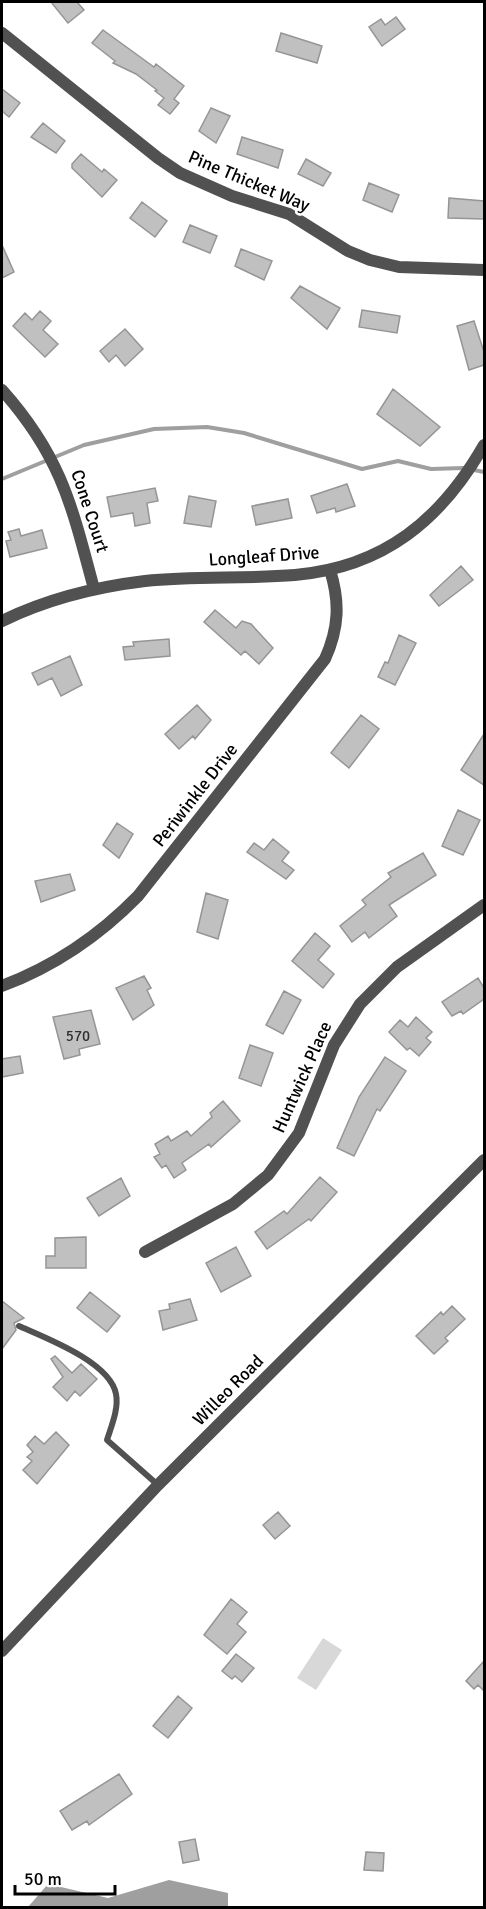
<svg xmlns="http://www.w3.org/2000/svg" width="486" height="1909" font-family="Signika,sans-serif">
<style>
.green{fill:#d8d8d8}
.water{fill:#9f9f9f}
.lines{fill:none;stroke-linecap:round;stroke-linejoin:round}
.stream{stroke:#9f9f9f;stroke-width:4}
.building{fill:#c0c0c0;stroke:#959595;stroke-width:1.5}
.service{stroke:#515151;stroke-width:6}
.minor{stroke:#515151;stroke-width:12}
.tertiary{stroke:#515151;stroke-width:12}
.labels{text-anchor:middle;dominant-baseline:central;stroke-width:5;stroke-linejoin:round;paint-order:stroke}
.number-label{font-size:15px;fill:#303030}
.street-label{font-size:18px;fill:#000;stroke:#fff}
</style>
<rect width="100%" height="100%" fill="#fff"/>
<path class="green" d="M323,1638L342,1650L316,1690L297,1678Z"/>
<path class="water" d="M169,1880L228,1893V1907H28L48,1884L108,1898Z"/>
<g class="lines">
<path class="stream" d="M2,479L84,445L154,429L207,427L244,433L362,469L398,461L431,469L464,468L484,472"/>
</g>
<path class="building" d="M51,2H77L84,10L68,23Z
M396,17L405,29L382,46L369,27L381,19L385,25Z
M103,30L154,67L156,64L184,86L174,99L179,103L170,114L158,105L164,98L155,91L157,90L136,74L113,63L115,61L92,43Z
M281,33L322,46L317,63L276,51Z
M2,89L20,103L9,117L2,111Z
M211,108L230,116L216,143L199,131Z
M43,123L65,141L56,153L31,137Z
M242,137L283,150L278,168L237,154Z
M81,154L102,172L104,169L117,180L102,197L72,168V164Z
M306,159L331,173L323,186L298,174Z
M369,183L399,195L392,212L363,200Z
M449,198L484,201V219L448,218Z
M142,202L167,221L155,237L130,218Z
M190,225L217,236L210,253L183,242Z
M2,245L14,272L2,278Z
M241,249L272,261L264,280L235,266Z
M300,286L340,308L327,329L291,298Z
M362,310L400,316L397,333L359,327Z
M40,311L51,321L43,330L58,344L45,357L13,326L25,313L32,320Z
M474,321L484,352V365L469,370L457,326Z
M125,329L143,349L125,366L116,355L109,362L100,351Z
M393,389L440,427L420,446L377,414Z
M347,484L355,506L336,512L335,508L317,513L311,496Z
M155,488L158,501L147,503L150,523L135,526L133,513L111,517L107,497Z
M189,496L216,501L211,527L184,523Z
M288,499L292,518L256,525L252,506Z
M19,529L21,536L42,530L47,548L10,557L6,541L11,540L8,532Z
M461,566L473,580L439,606L430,595Z
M215,610L236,628L242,621L251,624L273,648L259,664L245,651L241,655L204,622Z
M399,635L416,643L395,685L378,677L385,662L388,663Z
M169,639L170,656L125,660L123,647L134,646L133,642Z
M70,656L82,685L61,696L52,678L38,685L32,673Z
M197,705L211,720L195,739L193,736L179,749L165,734Z
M361,715L379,729L349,768L331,753Z
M484,734V785L461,770Z
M458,810L480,820L463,855L442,846Z
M117,823L133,834L119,858L103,845Z
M273,839L289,852L282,861L294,870L286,879L247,852L254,843L264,850Z
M423,853L436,875L389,905L397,916L369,938L365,932L352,942L340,926L366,905L362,900L391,877L388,873Z
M70,874L75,890L41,902L35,881Z
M206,893L228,900L218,939L197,932Z
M315,933L330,946L318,960L334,974L323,988L292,961Z
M144,976L151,988L147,990L154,1005L133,1020L116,988Z
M478,978L484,988V999L463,1014L461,1011L452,1016L442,1002Z
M284,991L301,1000L283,1034L266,1025Z
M91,1010L100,1044L79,1049L80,1055L64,1059L53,1017Z
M416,1017L432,1032L426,1038L431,1042L419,1056L410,1048L407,1050L389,1032L400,1020L408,1027Z
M250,1045L273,1053L261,1086L239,1078Z
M20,1056L23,1073L2,1077V1059Z
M385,1057L406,1071L380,1111L377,1109L354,1156L337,1148L359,1097Z
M223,1101L240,1121L211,1147L209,1144L182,1163L186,1170L174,1178L166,1165L162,1168L154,1157L160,1154L155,1144L168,1136L171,1141L187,1131L191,1136L212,1117L210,1113Z
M320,1177L337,1192L311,1221L309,1219L267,1249L255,1232L284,1211L287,1214Z
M121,1178L130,1196L99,1216L87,1198Z
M86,1237V1268H46V1256H55V1238Z
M236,1247L251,1276L221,1292L206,1263Z
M90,1292L120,1316L107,1332L77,1308Z
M190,1299L197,1320L163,1330L159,1311L170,1309L169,1304Z
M2,1301L24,1318L14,1323L16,1330L2,1349Z
M452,1306L465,1319L445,1338L448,1341L434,1354L416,1336L441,1312L443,1315Z
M55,1356L72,1373L81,1364L97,1379L80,1396L75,1391L67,1401L53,1387L63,1377L51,1359Z
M56,1432L69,1445L37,1484L23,1470L32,1461L27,1457L33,1452L27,1445L35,1436L44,1444Z
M278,1512L290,1526L275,1539L263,1525Z
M231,1599L247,1612L237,1624L246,1632L227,1654L204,1635Z
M236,1654L254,1668L242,1682L235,1676L232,1679L222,1671Z
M484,1661V1691L478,1685L474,1689L466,1681Z
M178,1696L192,1708L168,1738L153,1726Z
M119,1774L132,1794L89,1825L87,1821L72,1830L60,1811Z
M195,1839L199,1860L183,1863L179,1842Z
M366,1852L384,1853L383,1871L364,1870Z"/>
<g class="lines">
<path class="service" d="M19,1326C46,1338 110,1362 116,1394C119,1409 111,1427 107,1440L158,1485"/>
<path class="minor" d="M2,33L158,158L180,173L232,196L289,214L348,251L370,260L399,267L484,270
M2,390C61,456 72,506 94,589
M2,621C47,599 95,587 145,581C195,576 245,579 295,575C384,567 441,520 484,445
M2,986C55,966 98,937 138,896L325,659C339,628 340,602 330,570
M145,1252L233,1204L268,1175L299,1133L334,1045L360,1004L397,967L484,905"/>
<path class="tertiary" d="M2,1651L158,1485L484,1160"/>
</g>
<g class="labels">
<g class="number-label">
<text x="78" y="1036">570</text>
</g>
<g class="street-label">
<text transform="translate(249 181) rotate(23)">Pine Thicket Way</text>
<text transform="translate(90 511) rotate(72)">Cone Court</text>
<text transform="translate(264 556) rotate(-4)">Longleaf Drive</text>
<text transform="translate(195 795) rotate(-52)">Periwinkle Drive</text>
<text transform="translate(302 1077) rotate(-66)">Huntwick Place</text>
<text transform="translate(228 1390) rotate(-45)">Willeo Road</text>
</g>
</g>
<rect width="486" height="1909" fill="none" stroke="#000000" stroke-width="6"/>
<path d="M15 1885v9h100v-9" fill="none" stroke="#000000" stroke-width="3"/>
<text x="24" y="1885" font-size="18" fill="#000000" stroke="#ffffff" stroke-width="4.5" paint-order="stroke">50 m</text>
</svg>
